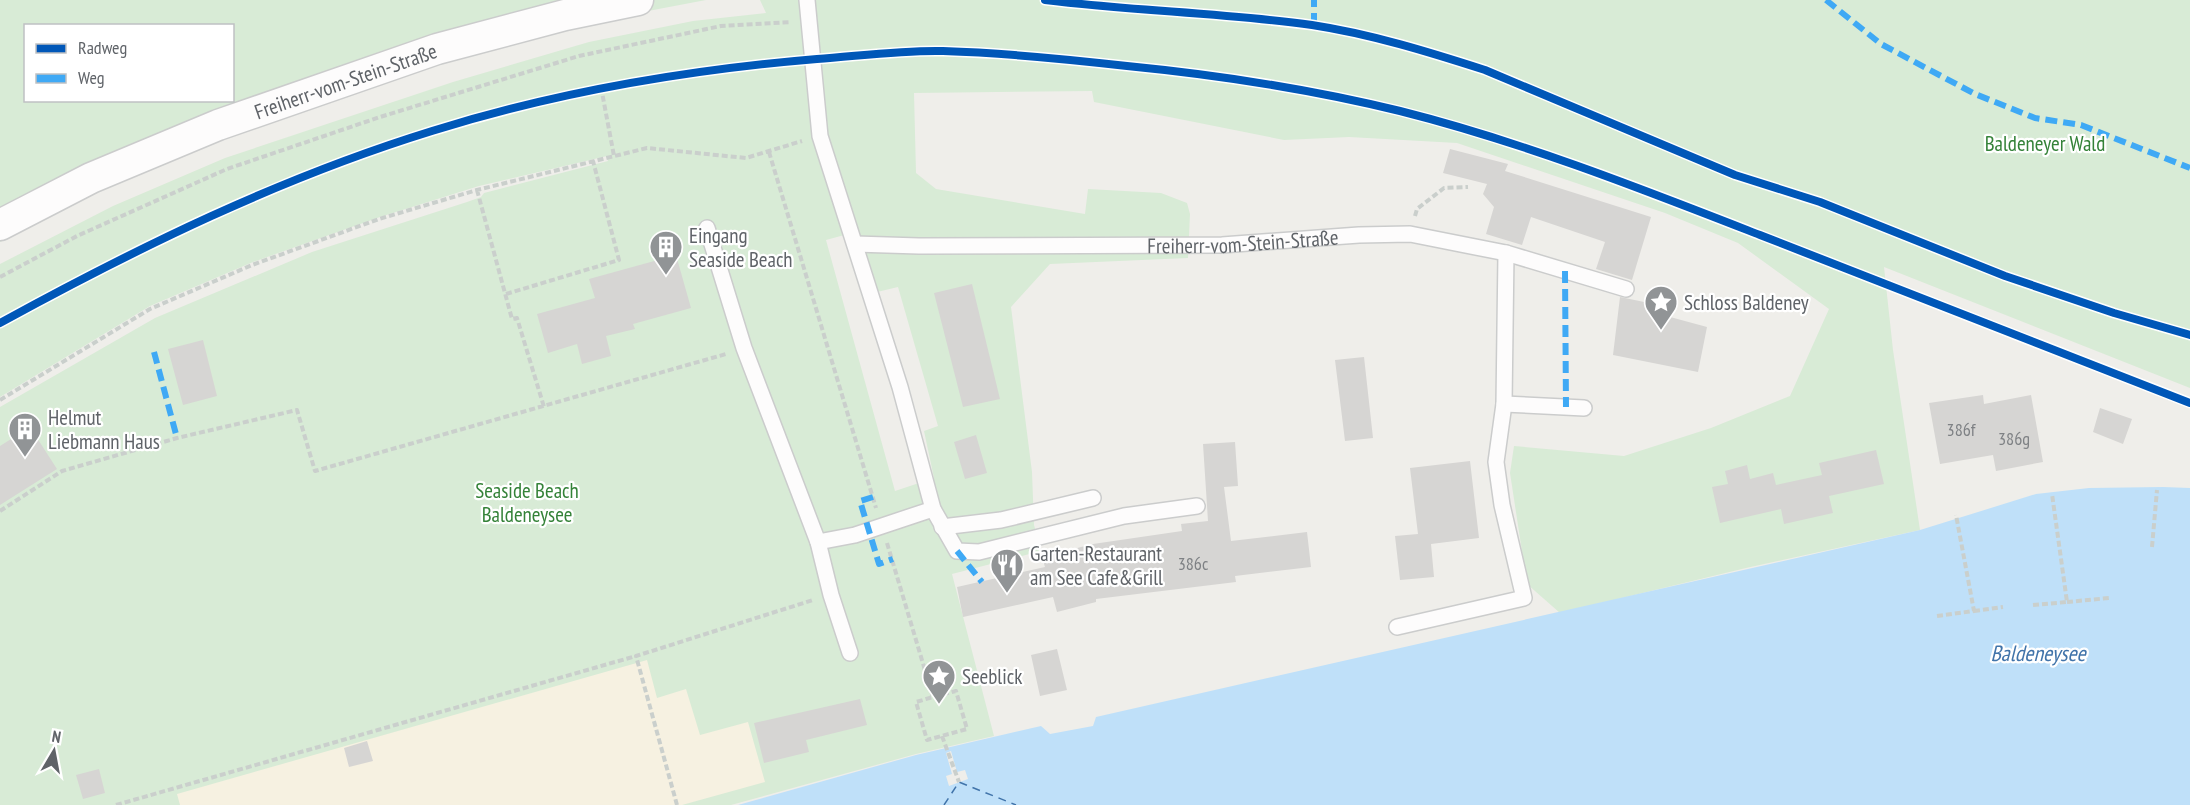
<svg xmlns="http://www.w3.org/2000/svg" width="2190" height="805" font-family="'PT Sans Narrow',sans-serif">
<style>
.green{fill:#d8ebd6;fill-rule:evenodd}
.sand{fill:#f6f1e1}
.water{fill:#bfe0f9}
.pier{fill:#efeeea}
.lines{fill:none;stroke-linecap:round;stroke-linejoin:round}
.ferry{stroke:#4174aa;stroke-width:1.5;stroke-dasharray:8 6;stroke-linecap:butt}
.building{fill:#d6d5d3}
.lane-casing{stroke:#cbcccc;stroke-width:18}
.street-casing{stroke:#cbcccc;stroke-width:33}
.path{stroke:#cacfcc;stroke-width:4;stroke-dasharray:6 3;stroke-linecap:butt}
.lane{stroke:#fdfcfc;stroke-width:15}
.street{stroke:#fdfcfc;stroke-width:30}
.quiet{stroke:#3fa9f5;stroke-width:6;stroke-dasharray:12 6;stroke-linecap:butt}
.cycleway-casing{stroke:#fff;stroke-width:11}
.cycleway{stroke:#0057b8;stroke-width:8}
.labels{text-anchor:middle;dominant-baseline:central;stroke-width:4.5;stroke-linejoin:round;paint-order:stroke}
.number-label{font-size:18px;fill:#7e8184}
.street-label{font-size:21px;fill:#5f6368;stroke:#fff}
.park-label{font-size:21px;fill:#348238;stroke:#fff}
.poi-label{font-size:21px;fill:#5f6368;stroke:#fff;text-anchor:start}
.water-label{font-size:22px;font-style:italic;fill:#4174aa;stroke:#fff}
</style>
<rect width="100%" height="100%" fill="#efeeea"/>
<path class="green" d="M0,0H706L569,26L447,62L224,138L92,195L0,242ZM26,26H232V100H26Z
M760,0H2190V388L1884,267L1893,350L1920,530L1746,568L1560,613L1527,584L1510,473L1514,446L1624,456L1711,428L1790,396L1829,309L1738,243L1665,213L1457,143L1349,137L1284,140L1094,102L1092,91L914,93L916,173L936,189L1085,214L1088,189L1161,193L1187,203L1190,214L1188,258L1050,264L1011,307L1032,472L1034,525L1041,551L952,574L994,736L916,754L731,805H0V407L155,318L312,252L467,202L481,197L484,193L608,161L607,156L479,186L380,217L253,262L150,306L0,397V264L113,206L225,158L453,82L589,42L693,21L766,13ZM848,234L877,292L898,287L938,426L924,431L934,478L895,491L826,240Z"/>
<path class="sand" d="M647,660L657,698L686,689L700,735L748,722L765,782L682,805H180L177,794Z"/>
<path class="water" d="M2163,487L2190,488V805H738L916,755L1041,726L1050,734L1093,726L1096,717L1920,530L2036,494L2089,488Z"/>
<path class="pier" d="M951,751L957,772L965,770L968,779L949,786L946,776L952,774L946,753Z"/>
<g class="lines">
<path class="ferry" d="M944,805L959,782L1016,805"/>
</g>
<path class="building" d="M1450,149L1508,164L1505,171L1651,217L1632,280L1596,269L1605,242L1531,217L1522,245L1486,234L1494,207L1483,194L1487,184L1443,173Z
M676,255L691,308L633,324L635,329L606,336L611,356L582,364L577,344L548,353L537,314L595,298L589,279Z
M972,284L1000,399L963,407L934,293Z
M1620,297L1649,303L1648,311L1707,327L1698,372L1613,355Z
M203,340L217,396L183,405L168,349Z
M1364,357L1373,438L1345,441L1335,360Z
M1983,395L1984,404L2031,395L2043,462L1996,471L1993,455L1940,464L1929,403Z
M2100,408L2132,419L2123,444L2093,432Z
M30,427L57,469L0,505V446Z
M976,435L987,473L965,479L954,442Z
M1235,442L1238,486L1224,487L1231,541L1307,532L1311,567L1235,576L1236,582L1096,599V602L1057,612L1053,597L963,617L957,587L1045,567L1042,557L1093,544L1182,531L1181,524L1208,521L1203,444Z
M1876,450L1884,484L1829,496L1833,513L1784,524L1781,509L1720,523L1712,487L1728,484L1725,471L1747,465L1750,479L1773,473L1776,485L1822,475L1819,463Z
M1470,461L1479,538L1431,544L1434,577L1400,580L1395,536L1418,534L1410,468Z
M1057,649L1067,690L1040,696L1031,655Z
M860,699L867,725L806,740L809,752L764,763L754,723Z
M367,741L373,761L349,767L344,748Z
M99,769L105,793L83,799L76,775Z"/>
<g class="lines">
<g class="lane-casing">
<g id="lane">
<path d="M807,0L820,136L900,387L933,509L957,551L979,552L1124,516L1197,506"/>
<path d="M707,228L744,348L818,542L831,595L850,653"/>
<path id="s1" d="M855,244L919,246L1222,245L1359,235L1410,234L1506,253L1626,289"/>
<path d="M1504,404L1584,408"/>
<path d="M942,527L1001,520L1093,498"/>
<path d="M818,542L855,535L933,509"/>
<path d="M1397,627L1524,598L1502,505L1496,462L1504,404L1506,253"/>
</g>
</g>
<g class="street-casing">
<g id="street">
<path id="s2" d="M0,225L91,178L218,125L437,49L565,15L638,0"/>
</g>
</g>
<path class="path" d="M1068,0V3
M601,87L614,156
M769,152L876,508
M477,190L512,319L517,318L544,407
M1415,216L1417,209L1444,188L1468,187
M0,277L77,236L227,169L380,117L579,56L721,26L791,22
M506,294L619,260L593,161
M0,400L150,309L252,265L379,219L477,190L647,148L746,158L802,141
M0,511L62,471L177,438L297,410L315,471L726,354
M887,543L933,697L956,691L967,729L927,740L916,702L933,697
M2152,547L2157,490
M2067,602L2109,598
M2033,605L2067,602L2052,494
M1974,611L2003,607
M1937,616L1974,611L1956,515
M942,736L959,782
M116,805L636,656
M677,805L636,656L813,600"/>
<use href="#lane" class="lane"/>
<use href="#street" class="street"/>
<path class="quiet" d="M1826,0L1881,44L1975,94L2035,118L2081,125L2190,168
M1314,25V0
M1565,271L1566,407
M154,352L177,438
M873,497L860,501L879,564L893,559
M957,551L982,582"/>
<g class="cycleway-casing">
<path id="cycleway" d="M1045,0C1133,11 1224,13 1312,25C1371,34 1429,52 1485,70L1735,175L1820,202L2005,276L2114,313L2190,335
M0,323C139,247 280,178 432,131C557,92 686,70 817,59C859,56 901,50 943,51C1005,53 1066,59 1127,66C1219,75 1310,89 1400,111C1523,142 1642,189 1760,235C1904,290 2047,347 2190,403"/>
</g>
<use href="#cycleway" class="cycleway"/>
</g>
<defs>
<g id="building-pin" transform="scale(1.725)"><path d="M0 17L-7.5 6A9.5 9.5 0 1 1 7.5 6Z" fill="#919496" stroke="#fff"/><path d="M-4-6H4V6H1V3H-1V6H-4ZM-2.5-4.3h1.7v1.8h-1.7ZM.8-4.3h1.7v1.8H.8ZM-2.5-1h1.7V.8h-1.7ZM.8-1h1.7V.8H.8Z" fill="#fff"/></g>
<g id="sight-pin" transform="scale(1.725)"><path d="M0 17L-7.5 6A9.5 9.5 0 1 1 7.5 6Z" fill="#919496" stroke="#fff"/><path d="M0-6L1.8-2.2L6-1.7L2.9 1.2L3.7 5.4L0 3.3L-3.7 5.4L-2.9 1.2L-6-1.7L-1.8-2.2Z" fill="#fff"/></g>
<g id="restaurant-pin" transform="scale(1.725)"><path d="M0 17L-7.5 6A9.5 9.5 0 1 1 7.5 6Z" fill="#919496" stroke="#fff"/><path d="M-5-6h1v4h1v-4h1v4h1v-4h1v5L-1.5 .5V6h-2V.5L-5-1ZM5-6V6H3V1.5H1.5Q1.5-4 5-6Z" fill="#fff"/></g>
</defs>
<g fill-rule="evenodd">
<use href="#building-pin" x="666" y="247"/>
<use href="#sight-pin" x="1661" y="302"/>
<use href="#building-pin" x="25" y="429"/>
<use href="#restaurant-pin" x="1007" y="565"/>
<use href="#sight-pin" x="939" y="676"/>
</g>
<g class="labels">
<g class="number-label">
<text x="1961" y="429">386f</text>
<text x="2014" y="438">386g</text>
<text x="1193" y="563">386c</text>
</g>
<g class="street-label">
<text stroke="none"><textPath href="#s2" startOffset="375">Freiherr-vom-Stein-Straße</textPath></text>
<text stroke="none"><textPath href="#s1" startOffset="388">Freiherr-vom-Stein-Straße</textPath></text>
</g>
<g class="park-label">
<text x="2045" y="143">Baldeneyer Wald</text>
<text x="527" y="490">Seaside Beach<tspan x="527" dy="24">Baldeneysee</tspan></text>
</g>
<g class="poi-label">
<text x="689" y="235">Eingang<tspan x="689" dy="24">Seaside Beach</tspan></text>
<text x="1684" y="302">Schloss Baldeney</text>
<text x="48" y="417">Helmut<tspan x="48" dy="24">Liebmann Haus</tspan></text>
<text x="1030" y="553">Garten-Restaurant<tspan x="1030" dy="24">am See Cafe&amp;Grill</tspan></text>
<text x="962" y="676">Seeblick</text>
</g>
<g class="water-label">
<text x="2038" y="653">Baldeneysee</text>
</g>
</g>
<rect x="24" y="24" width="210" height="78" fill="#ffffff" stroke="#bfc1c3" stroke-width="1.5"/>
<rect x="36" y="44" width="30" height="9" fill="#0057b8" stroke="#bfc1c3" stroke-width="1.5"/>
<text x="78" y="54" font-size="18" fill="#5f6368">Radweg</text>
<rect x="36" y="74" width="30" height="9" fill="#3fa9f5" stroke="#bfc1c3" stroke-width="1.5"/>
<text x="78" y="84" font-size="18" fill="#5f6368">Weg</text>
<g transform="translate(54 751) rotate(10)" stroke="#ffffff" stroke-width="4.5" paint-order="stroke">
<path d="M0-4.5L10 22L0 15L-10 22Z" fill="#5f6368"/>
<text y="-9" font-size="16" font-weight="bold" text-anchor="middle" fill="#5f6368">N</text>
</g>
</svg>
